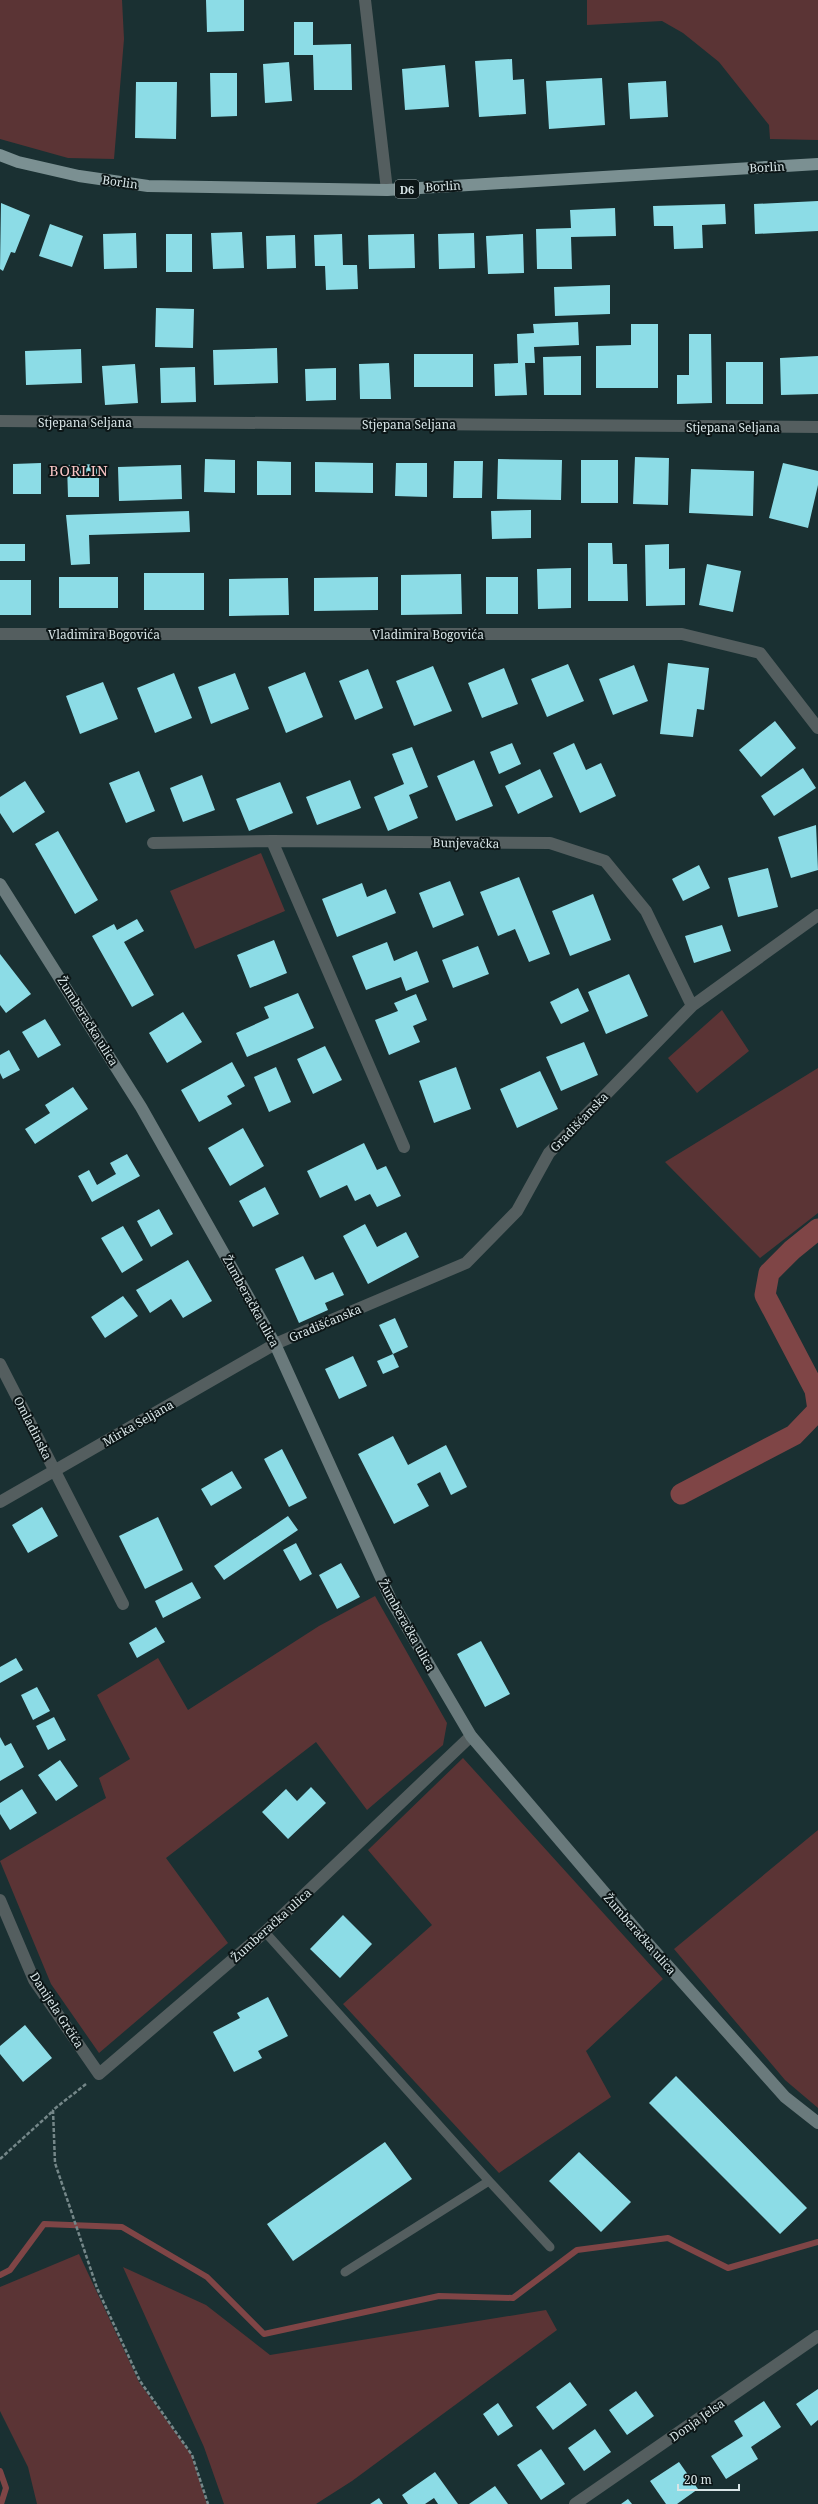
<svg xmlns="http://www.w3.org/2000/svg" width="818" height="2504" font-family="'Noto Serif',serif">
<style>
.green{fill:#5b3435}
.lines{fill:none;stroke-linecap:round;stroke-linejoin:round}
.stream{stroke:#7f4546;stroke-width:6}
.canal{stroke:#7f4546;stroke-width:21}
.building{fill:#8cdce6}
.path{stroke:#758789;stroke-width:2.5;stroke-dasharray:4 2;stroke-linecap:butt}
.lane{stroke:#545e5f;stroke-width:9}
.street{stroke:#545e5f;stroke-width:12}
.secondary{stroke:#6a7a7c;stroke-width:12}
.primary{stroke:#7b9092;stroke-width:12}
.labels{text-anchor:middle;dominant-baseline:central;stroke-width:4;stroke-linejoin:round;paint-order:stroke}
.shield{fill:#0c1617;stroke:#9ba7a9;stroke-width:1}
.shield-label{font-size:11px;font-weight:bold;fill:#d8e5e7}
.street-label{font-size:12px;fill:#d8e5e7;stroke:#0c1617}
.quarter-label{font-size:14px;letter-spacing:1px;fill:#f9c4c4;stroke:#0c1617}
</style>
<rect width="100%" height="100%" fill="#1a3032"/>
<path class="green" d="M0,0H122L124,39L114,159L68,158L0,139Z
M587,0H818V140L770,139L769,125L719,62L683,33L662,21L587,25Z
M261,853L285,911L195,949L170,891Z
M722,1010L749,1051L697,1093L668,1058Z
M818,1068V1213L760,1258L665,1162Z
M375,1596L447,1723L443,1745L367,1810L316,1742L166,1858L228,1943L99,2053L51,1984L0,1861L106,1798L99,1778L130,1759L97,1695L158,1658L188,1710L319,1626Z
M463,1758L663,1979L586,2051L611,2097L499,2173L343,2004L432,1925L368,1850Z
M818,1830V2108L785,2080L674,1949Z
M79,2254L139,2382L191,2454L207,2504H37L28,2467L0,2411V2287Z
M123,2267L206,2305L270,2355L546,2310L557,2330L352,2481L316,2504H224L204,2447Z"/>
<g class="lines">
<path class="stream" d="M0,2275L10,2270L44,2224L122,2227L207,2277L264,2334L439,2296L513,2298L577,2250L668,2238L728,2268L818,2242
M0,2471L6,2488L1,2504"/>
<path class="canal" d="M681,1494L794,1435L818,1410L815,1390L765,1295L769,1273L792,1250L818,1229"/>
</g>
<path class="building" d="M206,0H244V31L207,32Z
M294,22H313V45L351,44L352,90H314L313,55H294Z
M512,59L513,80L524,79L526,114L479,117L475,61Z
M289,62L292,101L265,103L263,64Z
M445,65L449,107L405,110L402,69Z
M210,73H237V116L211,117Z
M602,78L605,125L549,129L546,81Z
M666,81L668,117L630,119L628,83Z
M136,82H177L176,139L135,138Z
M818,201V231L755,234L754,204Z
M1,203L30,215L15,253L11,252L3,271L0,269Z
M725,204L726,224L702,225L703,248L674,249L673,226H654L653,206Z
M615,208L616,236L571,237L572,269H537L536,229L571,228L570,210Z
M50,224L83,236L72,267L39,256Z
M242,232L244,268L213,269L211,233Z
M136,233L137,268L104,269L103,234Z
M474,233L475,268L439,269L438,234Z
M166,234H192V272H166Z
M342,234L343,265H357L358,289L326,290L325,266H315L314,235Z
M414,234L415,268L369,269L368,235Z
M523,234L524,273L488,274L486,236Z
M295,235L296,268L267,269L266,236Z
M610,285V314L555,316L554,287Z
M156,308L194,309L193,348L155,347Z
M578,322L579,345L534,347L535,363H525L527,395L495,396L494,364L518,363L517,334L534,333L533,324Z
M631,324H658V388H596V346L631,345Z
M689,334H711L712,403L677,404V375H689Z
M277,348L278,383L214,385L213,350Z
M81,349L82,383L26,385L25,351Z
M414,354H473V387H414Z
M581,356V395H544L543,357Z
M818,356V394L781,395L780,358Z
M726,362H763V404H726Z
M389,363L391,399H360L359,364Z
M135,364L138,403L105,405L102,366Z
M195,367L196,402L161,403L160,368Z
M336,368V400L306,401L305,369Z
M635,457L669,458L668,505L633,504Z
M205,459L235,460V493L204,492Z
M498,459L562,460L561,500L497,499Z
M581,460H618V503H581Z
M257,461L291,462V495H257Z
M454,461H483L482,498H453Z
M315,462L373,463V493L315,492Z
M41,463V494H13V464Z
M396,463H427V497L395,496Z
M783,463L818,471V485L808,528L769,518Z
M99,464V497H68L67,465Z
M181,465L182,499L119,501L118,467Z
M691,469L754,471L753,516L689,513Z
M531,510V538L492,539L491,511Z
M189,511L190,532L89,535L90,564L71,565L66,515Z
M588,543H612L613,564H627L628,601H588Z
M0,544H25V561H0Z
M669,544V569L685,568V605L646,606L645,545Z
M707,564L741,571L733,612L699,605Z
M571,568V608L538,609L537,569Z
M144,573H204V610H144Z
M461,574L462,614L401,615V575Z
M59,577H118V608H59Z
M378,577V610L314,611V578Z
M486,577H518V614H486Z
M288,578L289,615L229,616V579Z
M0,580H31V615H0Z
M668,663L709,668L704,710L697,709L693,737L660,734Z
M568,664L584,701L547,717L531,679Z
M634,665L648,701L613,715L599,679Z
M433,666L452,711L414,726L396,681Z
M504,668L518,704L482,718L468,683Z
M368,669L383,708L355,720L339,681Z
M305,672L323,717L286,733L268,687Z
M174,673L192,718L155,733L137,688Z
M235,673L249,709L211,724L198,687Z
M103,682L118,719L80,734L66,696Z
M775,721L796,748L761,777L739,750Z
M512,743L521,764L499,774L490,752Z
M574,743L586,770L601,763L616,796L580,813L553,753Z
M412,747L428,787L409,795L418,818L388,831L374,797L404,784L392,754Z
M474,760L493,806L456,821L437,776Z
M803,768L816,788L774,816L761,796Z
M540,769L553,797L518,814L505,786Z
M139,771L155,811L126,823L109,783Z
M202,775L215,810L183,822L170,788Z
M350,780L361,808L317,825L306,797Z
M25,781L45,812L13,833L0,813V797Z
M280,782L293,813L249,831L236,799Z
M816,825L818,870L791,878L778,837Z
M58,831L98,900L75,914L35,844Z
M699,865L710,888L683,901L672,879Z
M768,868L778,907L738,917L728,878Z
M519,877L550,954L529,962L515,929L498,936L480,892Z
M450,881L464,915L433,928L419,893Z
M362,883L367,897L386,889L396,913L337,937L322,899Z
M593,894L611,940L570,956L552,911Z
M137,919L144,931L124,942L154,995L132,1007L92,936L114,924L117,930Z
M722,925L731,951L694,963L685,936Z
M274,940L287,973L250,988L237,955Z
M387,942L394,961L417,951L429,982L406,991L401,977L366,990L352,956Z
M478,946L489,974L453,988L442,960Z
M0,954L31,994L6,1013L0,1005Z
M629,974L648,1016L606,1034L588,992Z
M578,988L589,1011L561,1024L550,1002Z
M298,993L314,1028L247,1057L236,1033L269,1018L264,1007Z
M416,994L427,1020L413,1026L420,1042L389,1055L375,1020L398,1011L394,1003Z
M183,1012L202,1042L167,1063L149,1033Z
M45,1019L61,1045L38,1058L22,1032Z
M584,1042L598,1075L561,1091L546,1057Z
M325,1046L342,1080L313,1094L297,1059Z
M9,1050L20,1070L3,1079L0,1073V1055Z
M232,1062L245,1086L227,1096L232,1104L199,1122L181,1090Z
M276,1067L291,1102L269,1112L254,1077Z
M456,1067L471,1109L434,1123L419,1081Z
M540,1071L558,1109L517,1128L500,1089Z
M73,1087L88,1109L35,1144L25,1129L50,1113L45,1105Z
M243,1128L264,1166L230,1186L208,1148Z
M364,1143L377,1170L386,1166L401,1196L377,1207L370,1194L355,1201L347,1185L320,1198L307,1171Z
M127,1154L140,1176L92,1202L78,1176L89,1170L97,1185L116,1174L110,1163Z
M265,1187L279,1214L253,1227L239,1201Z
M159,1209L173,1234L151,1247L137,1221Z
M365,1224L377,1247L406,1232L419,1257L368,1284L343,1236Z
M123,1226L143,1260L122,1273L101,1238Z
M303,1256L315,1280L333,1272L344,1295L325,1303L328,1310L299,1323L275,1269Z
M188,1260L212,1301L183,1318L171,1299L150,1313L136,1290Z
M123,1296L138,1316L105,1338L91,1317Z
M395,1318L408,1347L393,1354L379,1325Z
M393,1354L399,1367L383,1374L377,1361Z
M353,1356L367,1386L339,1399L325,1369Z
M393,1436L408,1465L446,1445L467,1487L451,1495L440,1472L417,1484L429,1506L394,1524L358,1454Z
M282,1449L307,1498L289,1507L264,1459Z
M232,1471L242,1488L211,1506L201,1489Z
M42,1507L58,1536L28,1553L12,1525Z
M288,1516L298,1530L224,1580L214,1566Z
M158,1517L183,1570L145,1589L119,1536Z
M296,1543L312,1574L300,1581L283,1550Z
M341,1563L360,1597L337,1609L319,1575Z
M192,1582L201,1598L163,1618L155,1601Z
M156,1627L165,1642L137,1658L129,1643Z
M481,1641L510,1694L485,1707L457,1654Z
M16,1658L23,1670L0,1683V1667Z
M37,1687L50,1711L33,1720L21,1695Z
M54,1717L66,1740L48,1750L36,1726Z
M0,1737L5,1746L11,1743L24,1767L0,1781Z
M60,1760L78,1786L56,1801L38,1775Z
M311,1787L326,1803L288,1839L262,1812L286,1789L297,1801Z
M22,1789L37,1813L10,1830L0,1814V1803Z
M343,1915L372,1944L340,1978L310,1949Z
M268,1997L288,2036L258,2051L262,2058L234,2072L213,2032L240,2018L237,2013Z
M25,2025L52,2058L23,2082L0,2054V2046Z
M676,2076L807,2208L780,2234L649,2103Z
M385,2142L412,2179L293,2261L267,2224Z
M579,2152L631,2202L601,2232L549,2181Z
M570,2382L587,2405L553,2430L536,2407Z
M818,2389V2420L811,2426L796,2404Z
M636,2391L654,2416L627,2435L609,2410Z
M764,2401L781,2427L751,2447L758,2459L726,2479L711,2456L743,2436L734,2421Z
M498,2403L513,2426L498,2436L483,2414Z
M595,2429L611,2452L584,2471L568,2448Z
M541,2449L565,2484L541,2500L517,2465Z
M679,2462L698,2489L677,2504H666L650,2481Z
M435,2472L458,2504H438L434,2498L425,2504H408L402,2495Z
M495,2486L508,2504H469Z
M379,2498L383,2504H370Z
M628,2499L632,2504H621Z"/>
<g class="lines">
<path class="path" d="M86,2084L53,2110L55,2163L97,2288L140,2381L192,2455L208,2504
M0,2159L53,2111"/>
<path class="lane" d="M265,1932L489,2181L345,2272
M489,2181L550,2247"/>
<path class="street" d="M365,0L387,190
M0,421L818,427
M0,634H682L760,653L818,728
M272,841L404,1147
M153,843L272,841L550,843L605,861L646,911L692,1006
M0,1364L123,1604
M0,1502L275,1344L466,1263L517,1211L549,1153L692,1006L818,915
M0,1900L34,1980L99,2074L265,1932L471,1736
M575,2504L818,2336"/>
<path class="secondary" d="M0,884L141,1107L275,1344L391,1600L471,1736L644,1939L785,2097L818,2123"/>
<path class="primary" d="M0,155L18,162L79,176L148,186L387,190L818,164"/>
</g>
<g class="labels">
<rect class="shield" x="395" y="180" width="24" height="18" rx="3"/>
<g class="shield-label">
<text x="407" y="189">D6</text>
</g>
<g class="street-label">
<text transform="translate(767 167) rotate(-3)">Borlin</text>
<text transform="translate(120 182) rotate(8)">Borlin</text>
<text transform="translate(443 186) rotate(-3)">Borlin</text>
<text x="85" y="422">Stjepana Seljana</text>
<text x="409" y="424">Stjepana Seljana</text>
<text x="733" y="427">Stjepana Seljana</text>
<text x="104" y="634">Vladimira Bogovića</text>
<text x="428" y="634">Vladimira Bogovića</text>
<text transform="translate(466 843) rotate(1)">Bunjevačka</text>
<text transform="translate(88 1021) rotate(58)">Žumberačka ulica</text>
<text transform="translate(579 1122) rotate(-46)">Gradišćanska</text>
<text transform="translate(251 1301) rotate(61)">Žumberačka ulica</text>
<text transform="translate(325 1323) rotate(-23)">Gradišćanska</text>
<text transform="translate(138 1423) rotate(-30)">Mirka Seljana</text>
<text transform="translate(33 1428) rotate(63)">Omladinska</text>
<text transform="translate(407 1625) rotate(61)">Žumberačka ulica</text>
<text transform="translate(271 1925) rotate(-42)">Žumberačka ulica</text>
<text transform="translate(640 1934) rotate(49)">Žumberačka ulica</text>
<text transform="translate(57 2010) rotate(57)">Danijela Grčića</text>
<text transform="translate(697 2420) rotate(-35)">Donja Jelsa</text>
</g>
<g class="quarter-label">
<text x="79" y="470">BORLIN</text>
</g>
</g>
<path d="M678 2484v6h61v-6" fill="none" stroke="#d8e5e7" stroke-width="2"/>
<text x="684" y="2484" font-size="12" fill="#d8e5e7" stroke="#0c1617" stroke-width="3" paint-order="stroke">20 m</text>
</svg>
